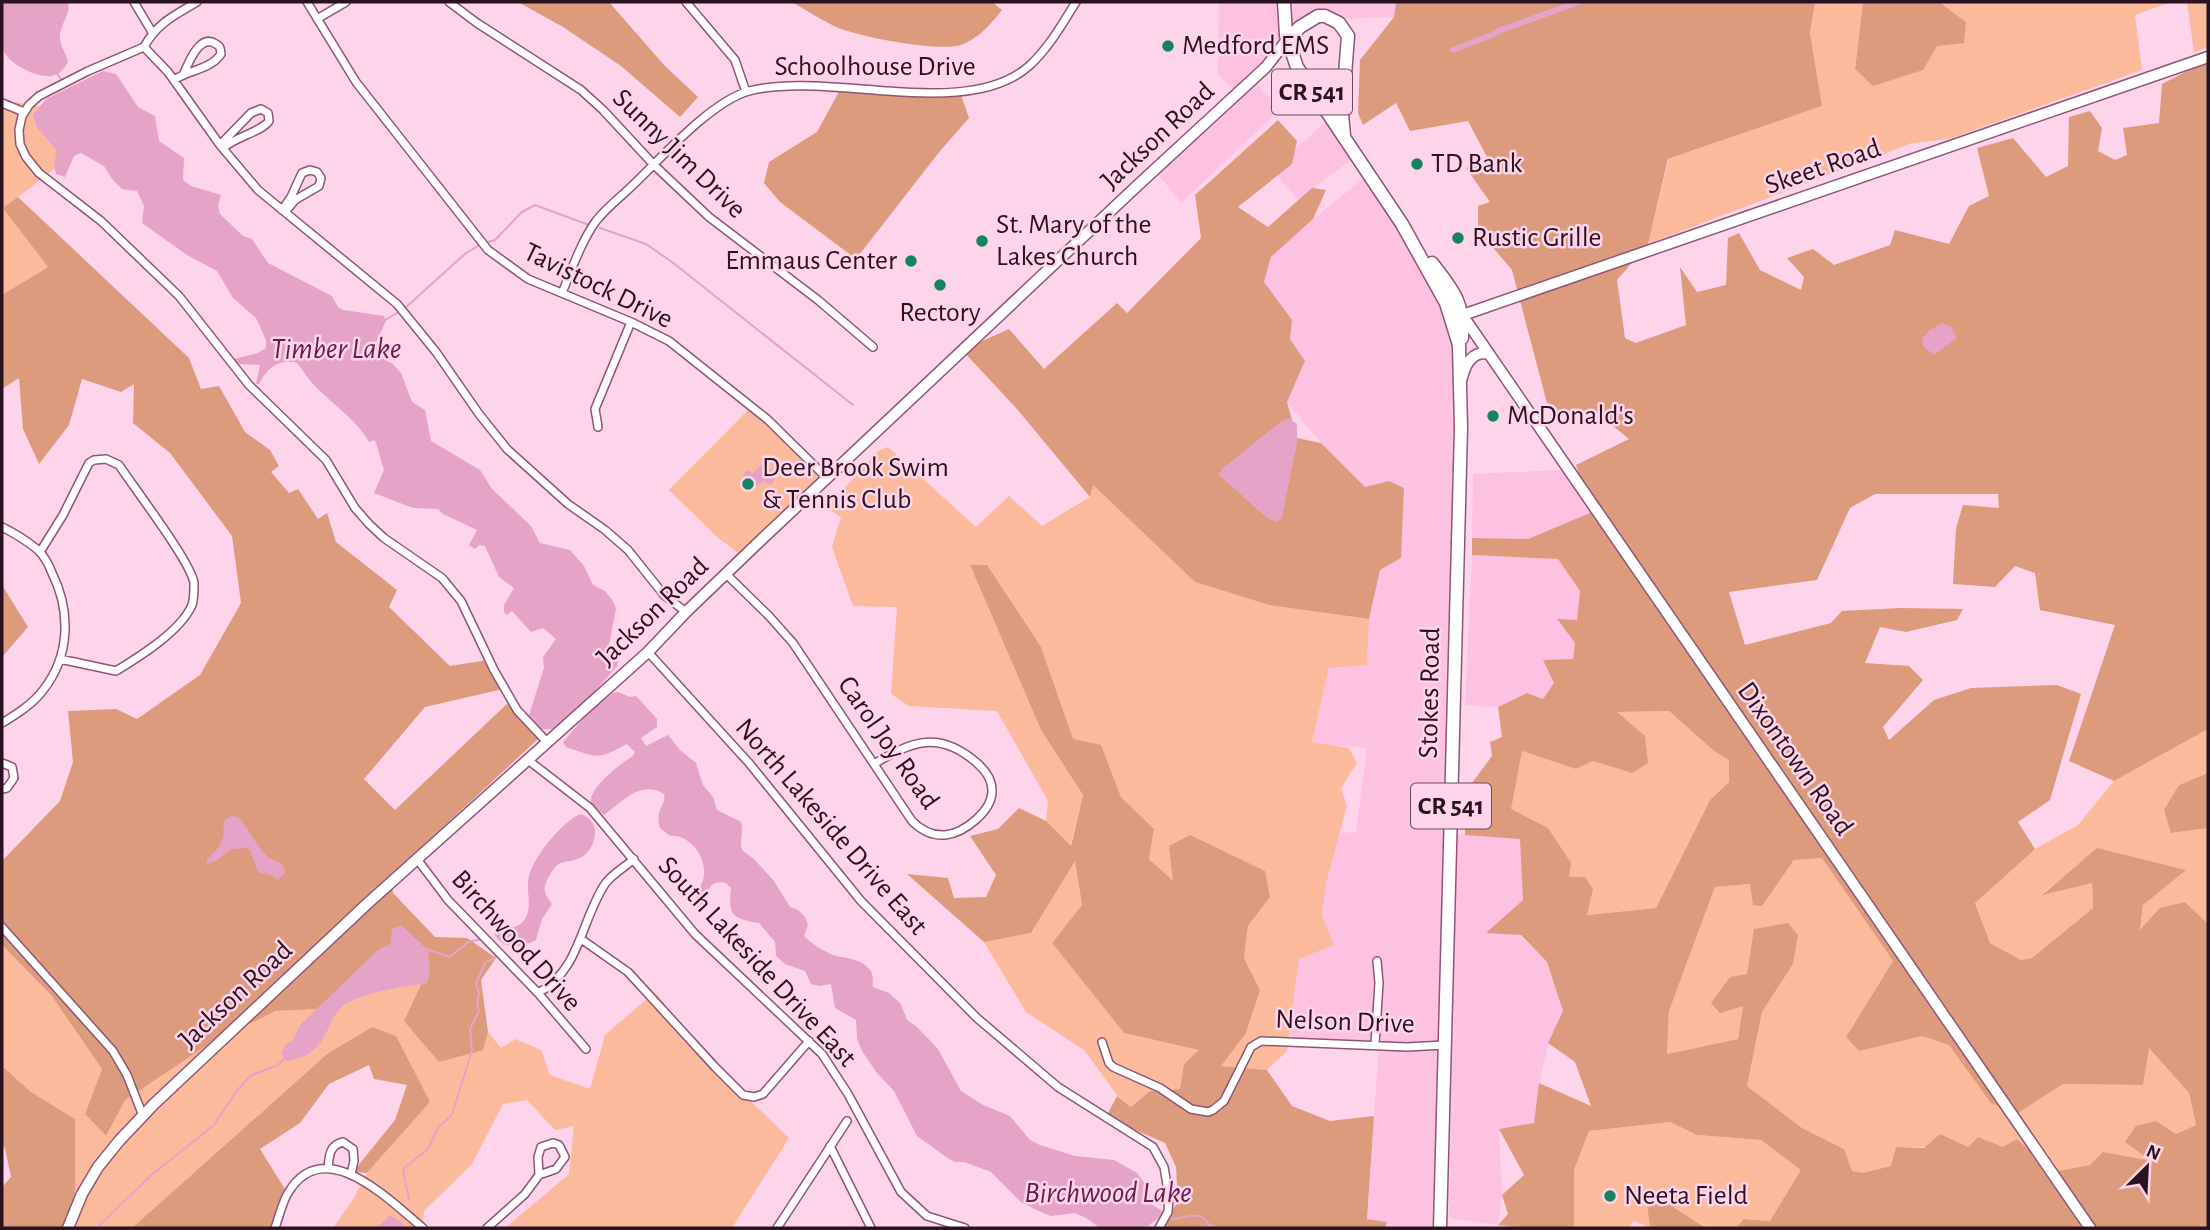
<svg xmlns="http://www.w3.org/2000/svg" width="2210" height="1230" font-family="'Alegreya Sans',sans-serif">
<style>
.built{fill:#fdc2e2}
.green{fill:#fbba9c}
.forest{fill:#dd9b7d;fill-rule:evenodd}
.water{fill:#e5a3c7}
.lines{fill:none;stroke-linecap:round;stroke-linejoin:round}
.stream{stroke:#e5a3c7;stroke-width:2}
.canal{stroke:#e5a3c7;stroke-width:6}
.street-casing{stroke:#8f5576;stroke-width:10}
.secondary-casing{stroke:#8f5576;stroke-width:13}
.primary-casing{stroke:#8f5576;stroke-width:15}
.street{stroke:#fff;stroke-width:7}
.secondary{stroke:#fff;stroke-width:10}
.primary{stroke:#fff;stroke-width:12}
.poi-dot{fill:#158360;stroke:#fdd4e9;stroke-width:2.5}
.labels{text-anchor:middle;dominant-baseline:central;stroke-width:5;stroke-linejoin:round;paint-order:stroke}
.shield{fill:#fdd4e9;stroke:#694c5c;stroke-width:2}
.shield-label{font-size:26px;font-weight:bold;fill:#2a1220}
.poi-label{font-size:28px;fill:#2a1220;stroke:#fdd4e9;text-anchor:start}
.street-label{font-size:28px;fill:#2a1220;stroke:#fdd4e9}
.water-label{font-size:30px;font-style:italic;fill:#681d4d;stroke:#fdd4e9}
</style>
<rect width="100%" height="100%" fill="#fdd4e9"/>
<path class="built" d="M1219,2H1396L1394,17L1333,19L1319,16L1253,80L1281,109L1181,203L1154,169L1237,94L1218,74Z
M1330,118L1356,156L1298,200L1277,176L1292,164L1295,149Z
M1368,175L1457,333L1440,1228H1385L1387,1222L1367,1219L1379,1045L1289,1042L1299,959L1334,945L1322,915L1326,884L1340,833L1356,832L1367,748L1312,743L1329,668L1367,664L1369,619L1380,569L1389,481L1365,487L1321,443L1287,402L1305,361L1290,339L1264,282L1271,257L1313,219Z
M1561,470L1591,513L1528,539L1472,538L1473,474Z
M1472,555L1558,559L1580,591L1577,621L1557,620L1575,643L1573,659L1543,699L1527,693L1498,707L1465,705Z
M1456,834L1520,838L1524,900L1487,933L1519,935L1547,962L1563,1011L1549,1041L1539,1083L1534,1123L1499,1129L1502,1195L1498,1225L1449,1218Z"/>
<path class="green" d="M1815,2H1863L1855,69L1937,46L1966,22L1939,2H2171L2135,15L2142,70L1949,139L1912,143L1648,244L1669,159L1822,106L1810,33Z
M2187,2H2208V47L2194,52Z
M16,102L54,109L85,145L4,208L48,267L2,295V110Z
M751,407L827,478L743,557L716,536L669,490Z
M888,447L976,527L1009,496L1042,526L1090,497L1092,484L1195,582L1269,605L1369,619L1367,665L1329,668L1312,742L1349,748L1357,763L1341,788L1347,806L1326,884L1322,915L1334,945L1299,959L1287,1051L1267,1070L1220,1066L1246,1033L1260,990L1244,958L1248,926L1270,897L1173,882L1149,859L1154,829L1121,797L1101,746L1073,740L1041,647L970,565L1041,730L1083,795L1070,847L1046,821L1048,801L997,711L909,706L891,694L897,607L853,606L832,547L841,517L827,508L878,451Z
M1669,711L1714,751L1729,760V782L1710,800L1656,908L1586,915L1569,877L1510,810L1522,751L1576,769L1593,761L1632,773L1616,712Z
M2208,729V773L2179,785L2171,833L2208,828V924L2185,902L2140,932L2143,905L2185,870L2097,849L2043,893L2092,883L2093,908L2032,958L2021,960L1990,943L1975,902L2035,849L2078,825L2114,781Z
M1822,858L1893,961L1846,1037L1858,1050L1922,1036L1949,1045L2018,1113L2063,1084L2143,1085L2148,1047L2189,1093L2196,1125L2176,1134L2156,1121L2153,1162L2090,1165L2052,1172L2003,1147L1978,1137L1968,1147H1896L1892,1166L1863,1174L1851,1171L1844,1149L1802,1128L1747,1086L1762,1012L1793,964L1743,1005L1738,1039L1667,1054L1669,1011L1715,887L1750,884L1762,906L1794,860Z
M1075,860L1082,905L1052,943L1124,1033L1200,1050L1184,1064L1180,1089L1150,1091L1131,1107L1117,1095L1084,1050L1026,1012L984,942L1031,933Z
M416,938L430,965L404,1021L482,1050L488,1032L501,1048L515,1039L541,1050L550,1075L590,1089L605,1035L655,992L716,1068L789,1138L732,1228H505L569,1174L574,1126L555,1130L527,1100L503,1104L472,1164L424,1211L422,1228H333L354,1198L367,1173L430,1102L372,1027L327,1054L132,1228H75V1119L31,1092L2,1066V945L51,995L102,1069L85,1114L106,1136L124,1100L209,1044L276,1011L317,1009Z
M1670,1122L1697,1135L1761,1140L1802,1170L1770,1221L1745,1219L1736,1228H1707L1645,1190L1650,1228L1634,1221L1629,1228H1574V1170L1589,1131Z"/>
<path class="forest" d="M518,2H609L664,65L698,97L680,117L621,66L563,27Z
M792,2H992L1002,10C992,23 978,39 961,45C938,52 857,37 834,26C820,19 806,10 792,2Z
M1396,2H1815L1810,33L1822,106L1668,159L1648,244L1617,280L1625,338L1636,343L1686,325L1680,267L1697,292L1726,285L1728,238L1739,233L1760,270L1801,290L1804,277L1787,258L1813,249L1834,265L1890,245L1895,230L1949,244L1969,206L1989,196L1977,148L2013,138L2046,177L2068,166L2069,117L2090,111L2102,128L2098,151L2115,160L2127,155L2123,128L2159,123L2162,84L2208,60V729L2114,781L2069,761L2115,625L2040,610L2035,573L2015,566L1995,587L1953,584L1956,528L1963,505L1999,508L1998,494H1875L1850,508L1817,580L1729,592L1745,645L1831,623L1842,611L1901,608L1963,609L1957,620L1906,632L1880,627L1865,663L1909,666L1923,680L1883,727L1889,740L1934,700L1971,688L2057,685L2081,694L2050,800L2018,822L2035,849L1975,903L1990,943L2021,960L2032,958L2093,908L2092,883L2042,895L2097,848L2186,870L2143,905L2140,930L2160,908L2185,902L2208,924V1228H1736L1744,1219L1770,1221L1801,1170L1761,1140L1697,1135L1670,1122L1589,1131L1574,1170V1228H1527L1498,1225L1508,1214L1502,1195L1524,1175L1499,1129L1534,1123L1539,1083L1591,1106L1575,1062L1548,1043L1563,1011L1547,962L1521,935L1486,933L1523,900L1520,839L1465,835L1466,791L1492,756L1490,742L1502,737L1498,707L1527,693L1543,699L1554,683L1543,660L1573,659L1575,643L1557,619L1577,620L1580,591L1558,559L1472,555V538L1528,539L1590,513L1576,465L1629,439L1592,409L1565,415L1548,407L1512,270L1478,230V206L1490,202L1466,168L1487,157L1468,121L1410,131L1396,103L1363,125L1358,113L1360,60L1394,17ZM1669,711L1714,751L1729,760V782L1710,800L1656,908L1587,915L1593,889L1585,877H1569L1571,863L1548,828L1511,809L1522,751L1576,769L1593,761L1632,773L1648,763L1645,736L1617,712ZM1822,858L1893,961L1846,1037L1859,1051L1922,1036L1949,1045L1991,1103L2018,1113L2063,1084L2143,1085L2149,1048L2189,1093L2196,1125L2176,1134L2156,1121L2136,1126L2125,1142L2151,1161L2103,1152L2090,1165L2052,1172L2017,1139L2003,1147L1978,1137L1968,1147L1940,1134L1924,1148L1896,1147L1891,1166L1863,1173L1852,1171L1844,1149L1802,1128L1747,1086L1762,1012L1793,964L1798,935L1788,923L1754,929L1747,974L1730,977L1711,1003L1720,1013L1743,1006L1738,1039L1667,1054L1669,1011L1715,887L1750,884L1753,905L1762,906L1794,860Z
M1863,2H1939L1966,22L1964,43L1937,46L1923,70L1873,86L1855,69Z
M841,88L960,92L969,118L940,151L856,259L780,202L764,183L769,162L817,132Z
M1278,120L1297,141L1292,164L1238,207L1268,227L1312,188L1326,190L1313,219L1271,257L1264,282L1292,320L1290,339L1305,361L1287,402L1297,438L1321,443L1365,487L1389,481L1404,488L1401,558L1380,570L1369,619L1269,605L1195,582L1093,485L1090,497L1017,409L962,350L1009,329L1044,369L1117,303L1127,313L1201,238L1195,195Z
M18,197L189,358L201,389L219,386L245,432L270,450L279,466L271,472L289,493L298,489L318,519L327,513L336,542L397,590L389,607L450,666L488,660L503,689L425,707L364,779L395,810L511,700L538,739L390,876L393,893L435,937L467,938L496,958L481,980L488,1032L483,1050L439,1062L404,1021L430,965L415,939L317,1009L276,1011L209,1044L125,1100L106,1136L85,1114L102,1069L51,995L2,945V861L60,801L73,762L68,711L116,709L137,719L200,675L241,603L232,536L170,453L133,423L134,384L121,392L82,379L69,425L39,464L23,429L19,378L2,389V295L48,267L3,208Z
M970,565H987L1041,647L1073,739L1101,745L1121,797L1154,829L1149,859L1173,881L1169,846L1190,835L1265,871L1270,897L1248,926L1244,958L1260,990L1246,1033L1221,1066L1267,1070L1292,1106L1330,1121L1374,1116L1367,1219L1387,1222L1385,1228H1159L1178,1202L1176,1167L1165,1143L1106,1117L1117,1096L1131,1107L1150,1091L1180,1089L1184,1064L1199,1050L1124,1033L1052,943L1082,905L1075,861L1031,933L984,942L907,874L948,878L954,898L986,897L996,875L970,836L998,829L1019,808L1046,821L1071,846L1083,795L1041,730Z
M2,585L28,627L2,657Z
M2208,773V828L2171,833L2164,810L2179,785Z
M372,1027L396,1036L430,1102L367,1173L353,1172L395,1120L407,1085L374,1079L369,1065L329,1084L300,1123L260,1149L288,1194L275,1228H132L327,1054Z
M2,1066L31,1092L75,1119V1228H2V1187L11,1177L5,1148L2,1145Z
M1645,1189L1706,1228H1650Z"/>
<path class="water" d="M2,2H68C71,14 61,23 60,35C59,45 66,52 68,62C64,69 60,74 52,76C36,78 5,63 2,46C0,33 2,16 2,2Z
M103,71L116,74L138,107L155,116L159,141L184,158L183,180L191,186L221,195L218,205L220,214L243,236L252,239L268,263L332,296L338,307L343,310L384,316L386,321L376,342V355L393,364L401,373L412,402L425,410L431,441L480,470L492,489L531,526L540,543L570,550L584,566L593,585L605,591L613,601L616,609L609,645L618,660L617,666L584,704L554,729H541L529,715L544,668L543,657L556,639L543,628L531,632L512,611L507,615L504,612V605L514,588L499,577L485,546L479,545L475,549L469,545L477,530L443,514L438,509L413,508L374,493L384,470L376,443L374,440L369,442C356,419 332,404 314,385C308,379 303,370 297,363C279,358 267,368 259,384H256L260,365L237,364L234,359L258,353L266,348V340L256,318L233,298L217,271L187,255L142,223L144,206L137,191L122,189L112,179L104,166L81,153L74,156L65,177L56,174L54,165L57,150L37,128L33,115L46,99Z
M1942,323L1951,327L1957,338L1934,355L1923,346L1922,339L1930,330Z
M1289,418L1297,424V443L1282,517L1276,522L1267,518L1219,475L1222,469L1279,423Z
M763,463L777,475L771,485L763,481L755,488L743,477L746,470L753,473Z
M618,692L630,697L636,696L657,719V727L641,738L646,746L668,735L680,750L696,763L703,785L713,797L717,810L741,822C744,833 739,842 742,850L754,859L774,881L790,907L798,910L805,917L808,925L804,936C812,944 823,951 833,955C846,959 861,958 870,970C874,975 872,981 873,987L889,993L901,1004L907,1020L916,1026L938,1049L961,1091L983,1105L1010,1116L1030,1140L1040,1145L1075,1156L1114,1160L1137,1173L1146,1185L1152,1205L1163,1211L1160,1217L1145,1228H1100L1086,1218L1075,1213L1051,1216L1034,1209L1021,1202L991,1172L964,1162H955L949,1159L917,1136L894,1091L877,1073L862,1051L857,1039L856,1020L835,1008L831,984L819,986L811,984L805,971L785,964L776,956L775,942L759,923C732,918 728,916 731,888L726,883C708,879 708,893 702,906L697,908C692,894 703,887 704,875C706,855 688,834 670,836L660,828C654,808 667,806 664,794C640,779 620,804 604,815L591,804C588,788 620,764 633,756L635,752L627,744C598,760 597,758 566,747L563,742L590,711L613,693Z
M580,814C602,820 597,847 582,857C574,862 563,860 556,866C555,867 550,874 550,875C542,888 543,892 552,904L542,919L536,940C521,948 504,951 494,934L496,931C507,927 518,930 525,919C532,909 527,892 528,881C530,860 561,823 580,814Z
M231,816L239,817C248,829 256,845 266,855C273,863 284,859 285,873L278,880L269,874L258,873L250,850L246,848L231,849L216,861L207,864V859C221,847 226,839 223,822Z
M401,925L428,950L430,971L427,984C407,985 364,993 347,1003C322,1018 333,1055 286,1061L281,1053L285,1046L293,1040L300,1025L378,950L390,944L392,929Z
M390,1215L400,1221L406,1228H377Z"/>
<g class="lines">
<path class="stream" d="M56,72L63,82
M600,228L646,244L672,262L853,405
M488,242L495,240L522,212L535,205L589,225
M405,308L466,253L478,246
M384,321L400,311
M423,948L450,957L468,942L482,939
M409,1200L403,1169L428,1149L438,1127L451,1116L454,1108L472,1051L470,1029L479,1011L477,1004L479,993L476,984L485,963L498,955
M1167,1218C1179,1222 1192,1210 1204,1219C1207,1222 1209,1225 1213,1228
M97,1228L150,1176L213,1126L235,1093L250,1076L278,1065L284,1059"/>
<path class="canal" d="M1453,50L1492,35L1498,31L1579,2"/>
<g class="street-casing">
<path id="street" d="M134,2L152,32
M307,2L356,82L488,250L528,279L631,322L669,341L767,419L827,478
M449,2L477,23L581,90L603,110L654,165L709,217L818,300L873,347
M686,2L735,60L746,92
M317,19L346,2
M144,47L88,71L39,96L29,105L22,116L19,130L20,144L26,157L39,173L101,221L179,296L249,385L326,460L355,508L369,524L384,538L442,578L461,601L494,670L517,710L547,742
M144,47L168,72L220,145L258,190L397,304L436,352L479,414L507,449L568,504L605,530L628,550L664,595L686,612
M144,47C157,23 175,15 197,2
M174,80C188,70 210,70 221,54C220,48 221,47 216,44C200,33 189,62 184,73
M2,103L24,112
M220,145L251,113L261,109L268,113L269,121C261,132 237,136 223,148
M282,210L291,197L302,173L310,170L317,172L321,178L319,186L295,200L285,212
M562,293C572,269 581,242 596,221C607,207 622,196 634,184C663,156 712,101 749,91C829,70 966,122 1029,66C1049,48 1062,24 1076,2
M598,427L595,409L631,322
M2,527C14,533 27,541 38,550C44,556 49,565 52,573C71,611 70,655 44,689C33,704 17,714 2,723
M40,552L63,515L89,463L94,460L106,459L119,465C134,488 191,562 194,583C194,589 194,600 192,605C181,631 139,657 116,671L60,659
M726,574L769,616L793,643L912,821C921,830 932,836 945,835C965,833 993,810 992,790C992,778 985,770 977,763C939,730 912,741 874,764
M648,652L749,763L861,901L977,1018L1058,1087L1153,1147L1164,1167L1169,1197L1168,1212L1159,1228
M528,760L590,808L695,934L822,1054L848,1094L901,1192L927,1216L965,1228
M2,763L12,767L14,778L7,788L2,789
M417,859L448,900L538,993L586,1049
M2,927L113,1051L127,1075L143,1116
M581,939L628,972L715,1067L743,1095L754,1097L763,1094L809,1041
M538,993C580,971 581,920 605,884C612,874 625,867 634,859
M1102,1042L1109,1063L1113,1067L1160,1088L1191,1109L1208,1112L1213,1110L1224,1101L1251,1047L1261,1041L1407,1047L1444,1045
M1375,1044L1379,983L1377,961
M830,1146L871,1228
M328,1169C329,1157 329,1145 343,1142L353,1149L354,1161L351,1174
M275,1228C279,1217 282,1203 288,1193C324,1132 390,1201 423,1228
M487,1228L525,1194L539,1175L556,1169L565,1157L559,1145L553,1143L541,1147L538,1157L539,1175
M777,1228L847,1121"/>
</g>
<g class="secondary-casing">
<path id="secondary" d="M1463,316L2090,1228
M1457,317L2208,57
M1462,378C1465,364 1473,350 1489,354
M68,1228L82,1194L98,1167L119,1141L154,1104L368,903L648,652L686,612L760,541L1138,185L1266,67L1287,40"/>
</g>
<g class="primary-casing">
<path id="primary" d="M1284,2L1286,35L1297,67L1402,224L1446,303L1459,345L1461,428L1440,1228
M1287,40L1300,27L1318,16H1325L1339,23L1348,36L1342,114L1344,136
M1432,263C1453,291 1464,301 1462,338"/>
</g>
<use href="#street" class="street"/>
<use href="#secondary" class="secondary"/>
<use href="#primary" class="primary"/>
</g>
<g class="poi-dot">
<circle cx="1168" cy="46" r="7"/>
<circle cx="1417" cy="164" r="7"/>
<circle cx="1458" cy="238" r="7"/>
<circle cx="982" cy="241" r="7"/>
<circle cx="911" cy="261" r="7"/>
<circle cx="940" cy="285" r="7"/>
<circle cx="1493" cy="416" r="7"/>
<circle cx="748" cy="484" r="7"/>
<circle cx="1610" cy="1196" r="7"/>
</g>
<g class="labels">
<g class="shield">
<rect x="1272" y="69.5" width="80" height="45" rx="5"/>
<rect x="1411" y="783.5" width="80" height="45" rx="5"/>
</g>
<g class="shield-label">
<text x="1312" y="92">CR 541</text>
<text x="1451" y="806">CR 541</text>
</g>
<g class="poi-label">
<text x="1182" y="46">Medford EMS</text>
<text x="1431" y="164">TD Bank</text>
<text x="996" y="225">St. Mary of the<tspan x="996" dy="32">Lakes Church</tspan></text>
<text x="1472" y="238">Rustic Grille</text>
<text x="897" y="261" text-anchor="end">Emmaus Center</text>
<text x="940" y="313" text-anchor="middle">Rectory</text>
<text x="1507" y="416">McDonald's</text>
<text x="762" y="468">Deer Brook Swim<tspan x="762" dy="32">&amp; Tennis Club</tspan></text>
<text x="1624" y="1196">Neeta Field</text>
</g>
<g class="street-label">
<text x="875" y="67">Schoolhouse Drive</text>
<text transform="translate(1158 136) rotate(-43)">Jackson Road</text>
<text transform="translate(679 154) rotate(44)">Sunny Jim Drive</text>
<text transform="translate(1823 167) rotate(-19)">Skeet Road</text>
<text transform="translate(598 286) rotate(26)">Tavistock Drive</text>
<text transform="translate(653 612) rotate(-44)">Jackson Road</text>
<text transform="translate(1430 693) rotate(-89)">Stokes Road</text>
<text transform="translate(888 743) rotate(55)">Carol Joy Road</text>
<text transform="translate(1795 759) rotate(55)">Dixontown Road</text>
<text transform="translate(831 827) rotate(49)">North Lakeside Drive East</text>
<text transform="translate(516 941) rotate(48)">Birchwood Drive</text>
<text transform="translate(757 962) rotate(47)">South Lakeside Drive East</text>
<text transform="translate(236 995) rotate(-43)">Jackson Road</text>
<text transform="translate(1345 1022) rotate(2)">Nelson Drive</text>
</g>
<g class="water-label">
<text x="336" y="349">Timber Lake</text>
<text x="1108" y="1193">Birchwood Lake</text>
</g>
</g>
<rect width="2210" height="1230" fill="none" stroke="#2a1220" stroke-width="7"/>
<g transform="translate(2147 1167) rotate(24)" stroke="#fdd4e9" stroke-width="5" paint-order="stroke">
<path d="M0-5L12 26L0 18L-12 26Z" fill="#2a1220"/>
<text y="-10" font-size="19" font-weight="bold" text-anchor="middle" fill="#2a1220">N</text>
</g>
</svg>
